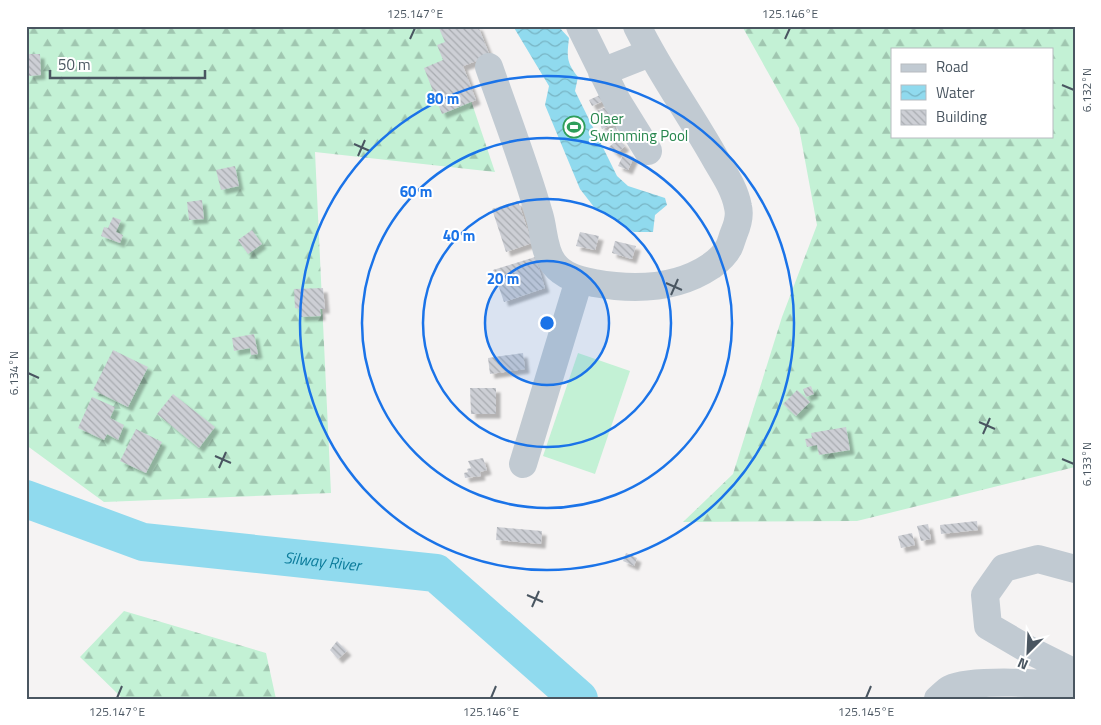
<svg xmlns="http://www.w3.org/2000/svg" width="1101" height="725" font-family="'Titillium Web',sans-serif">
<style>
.forest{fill:url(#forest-firs);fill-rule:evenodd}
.pitch{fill:#c3f1d5}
.water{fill:url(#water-waves)}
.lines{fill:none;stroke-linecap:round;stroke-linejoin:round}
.river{stroke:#90daee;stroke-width:38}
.building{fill:url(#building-back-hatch);filter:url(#shadow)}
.minor{stroke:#c1cad2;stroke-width:28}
.ticks{fill:none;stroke:#4a5661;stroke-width:2}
.ring{fill:none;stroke:#1a73e8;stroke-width:2.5}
.labels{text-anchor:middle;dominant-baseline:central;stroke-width:4;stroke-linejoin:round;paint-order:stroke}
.leisure-label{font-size:15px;fill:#27864d;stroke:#fff;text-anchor:start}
.water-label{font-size:16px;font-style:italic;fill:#0c7c9b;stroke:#fff}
.centre{fill:#1a73e8;stroke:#fff;stroke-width:2.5}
.ring-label{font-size:15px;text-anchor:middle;font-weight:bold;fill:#1a73e8;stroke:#fff;stroke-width:4;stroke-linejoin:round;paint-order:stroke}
.neatline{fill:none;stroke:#4a5661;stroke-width:2}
.ticks-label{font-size:12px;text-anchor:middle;fill:#4a5661}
</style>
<defs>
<pattern id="forest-firs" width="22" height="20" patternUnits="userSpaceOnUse" patternTransform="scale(1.25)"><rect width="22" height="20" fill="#c3f1d5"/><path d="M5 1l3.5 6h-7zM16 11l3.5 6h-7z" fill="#a0c6b0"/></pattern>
<pattern id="water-waves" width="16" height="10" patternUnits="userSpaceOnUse" patternTransform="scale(1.25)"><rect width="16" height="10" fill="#90daee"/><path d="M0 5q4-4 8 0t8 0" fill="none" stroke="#78b4c4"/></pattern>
<pattern id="building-back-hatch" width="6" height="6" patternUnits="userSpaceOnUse" patternTransform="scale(1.25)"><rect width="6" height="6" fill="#cdcfd5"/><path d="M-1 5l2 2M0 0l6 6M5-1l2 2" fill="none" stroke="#a8abb0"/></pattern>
<filter id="shadow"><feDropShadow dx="4.5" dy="4.5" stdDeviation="1" flood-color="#0004"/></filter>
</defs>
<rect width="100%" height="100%" fill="#f5f3f3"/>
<path class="forest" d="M26,26H446L495,172L315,152L331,493L104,502L26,445Z
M742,26H1075V467L857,521L683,522L733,474L782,317L817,225L799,128ZM892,49H1052V136H892Z
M124,611L266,653L276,699H123L80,657Z"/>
<path class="pitch" d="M578,353L630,371L595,474L543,456Z"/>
<path class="water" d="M513,26H558L569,38C567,56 566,62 578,77L575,91L617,176L628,186L665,198L667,205L655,215L653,232H634L594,207L580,189L545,105L549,86Z"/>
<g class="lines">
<path class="river" id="s1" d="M26,499L143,542L436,573L579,699"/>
</g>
<path class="building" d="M438,26H478L490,56L463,66L476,100L442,114L424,68L443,60L437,45L445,42Z
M27,54H40L41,75L29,76Z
M600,95L603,101L592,106L589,100Z
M606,107L609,114L597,119L594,112Z
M611,118L614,124L602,129L599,122Z
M616,127L618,134L606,138L603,132Z
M618,139L625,146L616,154L609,147Z
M624,153L634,157L628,170L618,166Z
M235,166L239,186L221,190L216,170Z
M202,200L204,219L189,220L187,202Z
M518,201L532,243L506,252L492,209Z
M113,217L121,220L116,232L123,235L120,243L101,236L104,227L108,228Z
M252,230L262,244L248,254L238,240Z
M580,232L599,236L595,250L576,246Z
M615,241L636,246L632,259L612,253Z
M535,257L545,288L504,302L493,270Z
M323,288L325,309H320L321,316L300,317L299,309L295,308L294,289Z
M254,334L258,354L251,355L250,348L234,351L232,338Z
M113,350L148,367L128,407L93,390Z
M523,353L525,369L490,374L488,358Z
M811,386L814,394L806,397L803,389Z
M470,388H496V414H471Z
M797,390L810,402L796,416L783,404Z
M173,394L215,427L199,448L157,414Z
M92,397L115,407L110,418L124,425L118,440L107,434L104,440L78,428Z
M846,427L850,450L819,455L817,445L807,447L805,439L812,438L811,433Z
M136,429L162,442L146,473L120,461Z
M483,458L487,470L480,472L481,476L465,478L464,473L468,472L467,469L471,468L468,461Z
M977,521L978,530L941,534L940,525Z
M928,524L931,539L921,541L917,526Z
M497,527L542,531L541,544L496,540Z
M912,533L915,545L901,548L898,536Z
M626,553L637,558L634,566L623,561Z
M337,641L347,651L338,659L330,650Z"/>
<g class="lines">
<path class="minor" d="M580,26L617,101L648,151
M489,67C506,116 525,165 539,214C544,229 543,251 554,264C564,277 580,280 594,283C633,290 677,289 711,266C718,261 725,255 729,247C731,243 732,238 734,233C737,226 740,215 738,207C735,190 725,175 716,160C691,115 660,73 637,26
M602,72L650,53
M523,464L579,280
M1075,569L1038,559L1004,568L985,595L988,626L1029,650L1075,673
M938,699C942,696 946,691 950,689C970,679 1053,682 1075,689"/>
</g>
<path class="ticks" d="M410,39L415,28M785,39L790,28M1062,85L1074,90M354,144L370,151M358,156L365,140M666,283L682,290M671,295L678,279M28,373L39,378M979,422L995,429M983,434L990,418M215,456L231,463M1062,459L1074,464M219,468L226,452M527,595L543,602M532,607L539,591M117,698L122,686M491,698L496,686M866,698L871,686"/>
<circle cx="547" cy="323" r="62" fill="#1a73e8" fill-opacity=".12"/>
<g class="ring">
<circle cx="547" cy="323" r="62"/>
<circle cx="547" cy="323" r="124"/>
<circle cx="547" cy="323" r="185"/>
<circle cx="547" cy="323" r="247"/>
</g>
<defs>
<g id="stadium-ring" transform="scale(1.125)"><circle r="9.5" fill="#fff" stroke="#2e9e5b" stroke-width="1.5"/><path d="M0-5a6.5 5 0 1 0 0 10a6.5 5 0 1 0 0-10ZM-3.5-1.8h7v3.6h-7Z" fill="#2e9e5b"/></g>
</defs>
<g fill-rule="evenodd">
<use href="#stadium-ring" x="574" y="127"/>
</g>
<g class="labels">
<g class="leisure-label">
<text x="590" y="118">Olaer<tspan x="590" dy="17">Swimming Pool</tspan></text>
</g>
<g class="water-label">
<text stroke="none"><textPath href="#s1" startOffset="305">Silway River</textPath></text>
</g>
</g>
<circle cx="547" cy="323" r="8" class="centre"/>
<g class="ring-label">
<text x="443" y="104">80 m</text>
<text x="416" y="197">60 m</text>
<text x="459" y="241">40 m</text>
<text x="503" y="284">20 m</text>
</g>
<rect width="1101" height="725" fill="none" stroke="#ffffff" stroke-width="55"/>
<rect x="891" y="48" width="162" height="90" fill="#ffffff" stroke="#b7bbc0"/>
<rect x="901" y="64" width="25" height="8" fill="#c1cad2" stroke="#b7bbc0"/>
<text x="936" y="72" font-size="15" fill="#4a5661">Road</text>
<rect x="901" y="85" width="25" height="15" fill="url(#water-waves)" stroke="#b7bbc0"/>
<text x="936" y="98" font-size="15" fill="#4a5661">Water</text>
<rect x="901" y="110" width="25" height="15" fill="url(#building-back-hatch)" stroke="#b7bbc0"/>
<text x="936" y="122" font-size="15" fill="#4a5661">Building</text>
<g transform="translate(1028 652) rotate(204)" stroke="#ffffff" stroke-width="4" paint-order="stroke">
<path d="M0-4L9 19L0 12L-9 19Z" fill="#4a5661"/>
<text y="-8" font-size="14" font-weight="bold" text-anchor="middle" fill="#4a5661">N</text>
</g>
<path d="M50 70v8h155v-8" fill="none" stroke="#4a5661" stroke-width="2.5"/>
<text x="58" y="70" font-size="15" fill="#4a5661" stroke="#ffffff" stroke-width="4" paint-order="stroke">50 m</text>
<rect x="28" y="28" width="1046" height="670" class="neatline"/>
<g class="ticks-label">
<text x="415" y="18">125.147°E</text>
<text x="790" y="18">125.146°E</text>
<text transform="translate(1087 90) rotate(-90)" y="4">6.132°N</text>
<text transform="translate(14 373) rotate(-90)" y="4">6.134°N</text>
<text transform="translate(1087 464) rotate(-90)" y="4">6.133°N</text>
<text x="117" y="716">125.147°E</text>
<text x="491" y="716">125.146°E</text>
<text x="866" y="716">125.145°E</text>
</g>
</svg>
